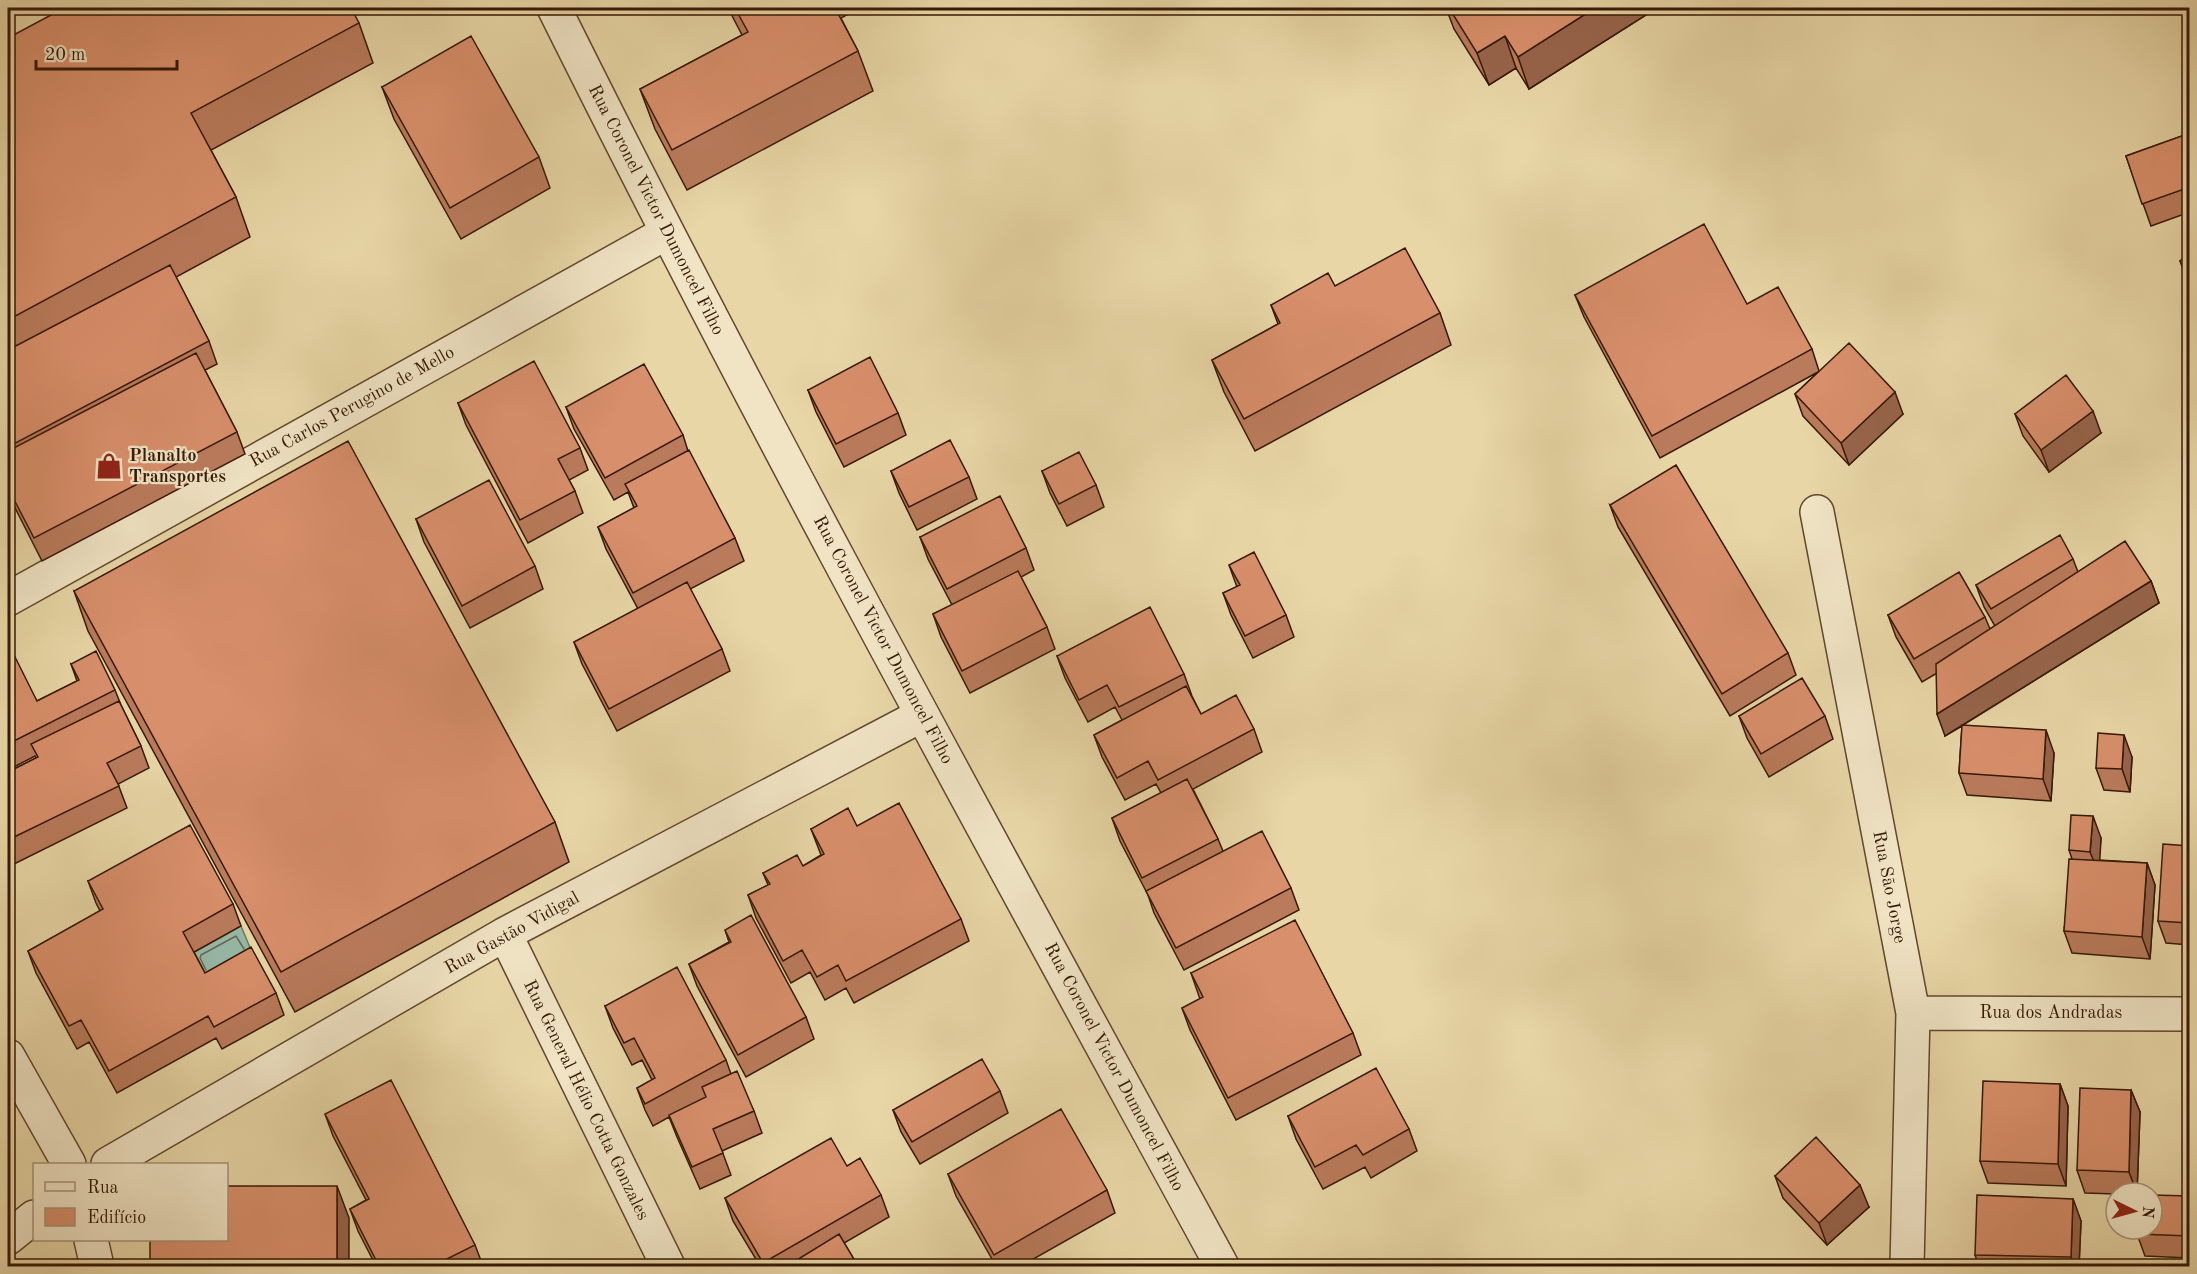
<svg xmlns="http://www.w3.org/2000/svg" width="2197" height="1274" font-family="'Old Standard TT',serif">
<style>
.water{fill:#97b9a7;stroke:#707966;stroke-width:1.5}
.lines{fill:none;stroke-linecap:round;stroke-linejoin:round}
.shore{stroke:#666956;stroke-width:1.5}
.minor-casing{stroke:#62482d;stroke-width:36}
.tertiary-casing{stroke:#62482d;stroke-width:36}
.minor{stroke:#f0e4c5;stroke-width:33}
.tertiary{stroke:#f0e4c5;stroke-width:33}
.wall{fill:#ba7b5c;stroke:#361905;stroke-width:1.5}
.shaded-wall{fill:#97644b;stroke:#361905;stroke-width:1.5}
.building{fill:#d88f6b;stroke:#361905;stroke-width:1.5}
.labels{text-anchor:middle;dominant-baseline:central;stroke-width:4.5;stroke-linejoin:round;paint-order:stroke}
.street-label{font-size:18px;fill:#361905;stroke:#f0e4c5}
.poi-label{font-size:18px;font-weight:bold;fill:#361905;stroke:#f0e4c5;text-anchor:start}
</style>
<rect width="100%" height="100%" fill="#e8d6a6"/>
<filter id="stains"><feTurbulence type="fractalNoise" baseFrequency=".00333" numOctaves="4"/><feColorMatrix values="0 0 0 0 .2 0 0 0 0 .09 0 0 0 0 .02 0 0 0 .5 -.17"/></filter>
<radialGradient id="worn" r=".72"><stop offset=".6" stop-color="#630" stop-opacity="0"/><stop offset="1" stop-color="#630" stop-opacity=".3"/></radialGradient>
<path class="water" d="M241,926L259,969L213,995L191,954Z"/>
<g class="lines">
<path class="shore" d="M206,970L200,958L201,955L236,936L244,949"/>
<g class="minor-casing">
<path id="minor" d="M1817,512L1913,1013L1907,1266
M8,599L666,233
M505,934L668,1266
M1913,1013L2190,1014
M8,1056L69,1164
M108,1164L505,934L922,715
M8,1238L34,1217
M91,1240L97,1266"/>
</g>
<g class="tertiary-casing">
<path id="tertiary" d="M554,8C765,433 995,849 1222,1266"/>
</g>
<use href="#minor" class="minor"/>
<use href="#tertiary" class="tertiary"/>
</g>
<path class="wall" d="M728,8H859L841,18L858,51L873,91L687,190L655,129L640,89L742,35Z
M1446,8H1657L1529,89L1516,68L1489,85L1454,29Z
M359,23L373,63L211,150L236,197L250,237L176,277L209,341L217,364L205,370L237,432L245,454L42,561L8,494V38Z
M382,87L539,157L550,188L461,239L394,119Z
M2190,133V212L2151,226L2126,156Z
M2190,254V286L2188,283L2180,261Z
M1335,286L1440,313L1451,345L1255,451L1224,392L1212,360L1278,324L1271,305Z
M1575,295L1747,304L1812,349L1819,371L1903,414L1849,465L1803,416L1795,394L1818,372L1660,458L1584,317Z
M808,390L898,413L906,435L844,467L816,412Z
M458,403L580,448L588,470L569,480L575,491L583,513L528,543L466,425Z
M566,407L683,435L688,451L735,538L744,561L690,589L722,649L730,671L617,731L582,664L574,642L638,609L606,549L598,527L634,508L628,492L614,500L574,429Z
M2015,414L2101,433L2049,472L2023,436Z
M891,471L969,477L977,499L917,530L899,493Z
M1042,471L1096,485L1104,507L1067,526L1050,493Z
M1610,505L1788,653L1796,675L1730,716L1618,527Z
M416,519L535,566L543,589L470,628L424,542Z
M920,537L1026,548L1034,570L1021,577L1047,627L1055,649L970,693L941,637L933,614L952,605L928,559Z
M2073,559L2078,572L2151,581L2159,603L1963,725L2054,753L2051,801L1967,795L1959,773L1962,726L1945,736L1937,673L1922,682L1896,637L1888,615L1985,617L1990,629L1995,626L1984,607L1976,585Z
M1229,565L1286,615L1294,637L1253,658L1231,615L1223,593L1237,587Z
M74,591L555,822L569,862L295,1012L88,631Z
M1057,656L1184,674L1192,696L1201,714L1254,729L1262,752L1193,789L1218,839L1223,851L1291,888L1299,910L1184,970L1154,913L1148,895L1120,841L1112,818L1161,793L1156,784L1125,800L1102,757L1094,735L1122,720L1115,707L1088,722L1065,678Z
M8,658L37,701L77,681L71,664L115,690L121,705L141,746L149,768L118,784L127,808L8,867V772L36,758L35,756L8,770Z
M1739,716H1825L1833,739L1769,777L1747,738Z
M2132,757L2130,792L2104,790L2096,768Z
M857,826L961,919L969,941L854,1003L846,988L825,1000L810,972L791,983L756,918L748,895L768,885L763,873L803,866L821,855L811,829Z
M2101,838L2099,860L2147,863L2155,885L2150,959L2072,953L2064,931L2072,859L2069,850Z
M2190,846V945L2166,943L2158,921Z
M88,881L233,904L241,926L194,952L205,973L276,993L284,1015L222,1049L216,1038L117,1093L89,1042L77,1049L36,973L28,951L100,911L96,903Z
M725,930L806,1017L814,1039L746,1077L697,986L689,964L729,942Z
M1191,973L1353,1033L1361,1055L1236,1120L1190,1030L1182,1008L1200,999Z
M605,1006L726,1060L731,1074L754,1111L762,1133L722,1151L731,1175L700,1189L677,1137L669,1117L653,1126L645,1110L637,1088L652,1080L642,1060L632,1065L613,1028Z
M2060,1084L2068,1106L2066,1186L1988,1183L1980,1161Z
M2131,1090L2140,1112L2137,1193L2116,1194L2085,1193L2077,1170Z
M1000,1091L1008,1113L920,1164L901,1132L893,1110Z
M325,1114L475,1245L483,1266H376L358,1231L350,1209L366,1200L333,1136Z
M1288,1116L1409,1129L1417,1151L1371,1178L1365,1167L1323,1189L1296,1139Z
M847,1166L881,1195L889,1217L844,1243L858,1266H760L733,1221L725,1198Z
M948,1174L1107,1190L1115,1213L1021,1266H996L956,1196Z
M1775,1176L1869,1207L1827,1245L1783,1198Z
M2190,1196V1258L2145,1256L2137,1234Z
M2073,1199L2081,1221L2079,1266H1979L1975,1255Z"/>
<path class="shaded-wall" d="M1595,8H1657L1529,89L1518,57Z
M1505,36L1516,68L1489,85L1477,53Z
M1895,392L1903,414L1849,465L1841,443Z
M2093,411L2101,433L2049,472L2041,450Z
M2151,581L2159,603L1945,736L1937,714Z
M2046,730L2054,753L2051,801L2043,779Z
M2124,735L2132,757L2130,792L2122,769Z
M2093,816L2101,838L2099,874L2090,852Z
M2147,863L2155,885L2150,959L2142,937Z
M2060,1084L2068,1106L2066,1186L2058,1164Z
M2131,1090L2140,1112L2137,1193L2129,1172Z
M1860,1185L1869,1207L1827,1245L1819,1223Z
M337,1186L349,1218V1266H337Z
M2073,1199L2081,1221L2079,1266H2074L2071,1257Z"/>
<path class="building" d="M64,8H351L359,23L191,113L236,197L8,320V38Z
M735,8H835L858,51L672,150L640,89L748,32Z
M1449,8H1595L1518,57L1505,36L1477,53Z
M471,36L539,157L450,208L382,87Z
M2190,133V187L2142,204L2126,156Z
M1704,224L1747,304L1778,287L1812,349L1652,436L1575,295Z
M1405,248L1440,313L1244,419L1212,360L1280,323L1271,305L1328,273L1335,286Z
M2190,254V274L2180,261Z
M170,265L209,341L8,447V350Z
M1849,343L1895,392L1841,443L1795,394Z
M196,353L237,432L34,538L8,488V451Z
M870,357L898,413L836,444L808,390Z
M534,361L580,448L558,459L575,491L520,520L458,403Z
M644,364L683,435L605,478L566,407Z
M2066,375L2093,411L2041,450L2015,414Z
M950,440L969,477L909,507L891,471Z
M348,441L555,822L281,972L74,591Z
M689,450L735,538L633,593L598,527L637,506L625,484Z
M1079,452L1096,485L1059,504L1042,471Z
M1676,465L1788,653L1722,694L1610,505Z
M489,480L535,566L462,606L416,519Z
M1000,496L1026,548L947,589L920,537Z
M2060,535L2073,559L1991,609L1976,585Z
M2125,541L2151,581L1937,714L1936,664Z
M1254,552L1286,615L1245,636L1223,593L1240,585L1229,565Z
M1018,571L1047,627L962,671L933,614Z
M1959,572L1985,617L1914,659L1888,615Z
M687,582L722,649L609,709L574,642Z
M1150,607L1184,674L1119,707L1107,685L1079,700L1057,656Z
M96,651L115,690L8,744V658L14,655L37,701L79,680L71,664Z
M1802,678L1825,716L1761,754L1739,716Z
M1186,686L1201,714L1236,695L1254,729L1158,780L1148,761L1117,778L1094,735Z
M119,701L141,746L107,763L119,786L8,840V772L38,757L31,744Z
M1962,725L2046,730L2043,779L1959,773Z
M2098,733L2124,735L2122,769L2096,768Z
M1187,779L1218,839L1142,878L1112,818Z
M899,803L961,919L846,981L838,965L817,977L802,950L783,961L748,895L770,884L763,873L797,855L803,866L824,854L811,829L848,808L857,826Z
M2071,815L2093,816L2090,852L2069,850Z
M190,825L233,904L183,932L205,973L251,947L276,993L214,1027L208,1016L109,1071L81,1020L69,1026L28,951L103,909L88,881Z
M1262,831L1291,888L1176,948L1146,891Z
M2163,844L2190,846L2189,923L2158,921Z
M2069,859L2147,863L2142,937L2064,931Z
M751,915L806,1017L738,1055L689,964L731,942L725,930Z
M1295,920L1353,1033L1228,1098L1182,1008L1203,997L1191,973Z
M677,967L726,1060L645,1104L637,1088L655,1078L634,1038L624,1043L605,1006Z
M982,1059L1000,1091L912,1142L893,1110Z
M1376,1068L1409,1129L1363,1155L1356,1145L1315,1167L1288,1116Z
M737,1071L754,1111L713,1129L723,1153L692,1167L669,1115L706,1097L702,1087Z
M391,1080L475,1245L433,1266H379L350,1209L369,1199L325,1114Z
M1983,1081L2060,1084L2058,1164L1980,1161Z
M2080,1088L2131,1090L2129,1172L2077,1170Z
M1061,1109L1107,1190L994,1255L948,1174Z
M1816,1137L1860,1185L1819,1223L1775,1176Z
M831,1138L847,1166L860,1158L881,1195L763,1263L725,1198Z
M226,1186H337V1266H150V1239H226Z
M1977,1195L2073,1199L2071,1257L1975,1255Z
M2152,1195L2190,1196V1236L2137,1234V1229H2152Z
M839,1234L858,1266H787Z
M1694,1262L1796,1266H1694Z"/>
<defs>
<g id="shop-bare" transform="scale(2.07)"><path d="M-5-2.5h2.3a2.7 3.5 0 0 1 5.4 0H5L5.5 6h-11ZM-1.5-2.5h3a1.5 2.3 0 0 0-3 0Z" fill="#8f2418" stroke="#f0e4c5" stroke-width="2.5" paint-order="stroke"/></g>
</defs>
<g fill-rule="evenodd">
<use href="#shop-bare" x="109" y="466"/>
</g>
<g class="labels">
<g class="street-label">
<text transform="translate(656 210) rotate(63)">Rua Coronel Victor Dumoncel Filho</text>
<text transform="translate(352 407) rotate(-29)">Rua Carlos Perugino de Mello</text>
<text transform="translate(883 640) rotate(62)">Rua Coronel Victor Dumoncel Filho</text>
<text transform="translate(1889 887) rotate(79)">Rua São Jorge</text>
<text transform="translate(512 933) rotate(-29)">Rua Gastão Vidigal</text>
<text x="2051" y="1013">Rua dos Andradas</text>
<text transform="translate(1114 1067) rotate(62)">Rua Coronel Victor Dumoncel Filho</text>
<text transform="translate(586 1100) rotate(64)">Rua General Hélio Cotta Gonzales</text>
</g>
<g class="poi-label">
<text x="129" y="456">Planalto<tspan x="129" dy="21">Transportes</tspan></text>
</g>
</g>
<rect width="2197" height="1274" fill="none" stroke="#e8d6a6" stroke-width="30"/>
<rect x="9" y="9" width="2179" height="1256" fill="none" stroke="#361905" stroke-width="3"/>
<rect x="15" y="15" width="2167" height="1244" fill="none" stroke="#361905" stroke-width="1.5"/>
<rect x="33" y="1163" width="195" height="78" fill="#f0e4c5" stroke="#a69378" stroke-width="1.5"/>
<rect x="45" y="1182" width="30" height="9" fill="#f0e4c5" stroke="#a69378" stroke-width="1.5"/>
<text x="87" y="1193" font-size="18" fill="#361905">Rua</text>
<rect x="45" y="1208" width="30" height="18" fill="#d88f6b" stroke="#a69378" stroke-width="1.5"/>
<text x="87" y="1223" font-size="18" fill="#361905">Edifício</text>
<g transform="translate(2134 1211) rotate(95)"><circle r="28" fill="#f0e4c5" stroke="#a69378" stroke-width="1.5"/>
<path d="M0-4.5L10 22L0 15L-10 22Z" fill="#8f2418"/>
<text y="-9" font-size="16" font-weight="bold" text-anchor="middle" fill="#361905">N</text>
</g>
<path d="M36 60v9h141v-9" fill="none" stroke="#361905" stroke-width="3"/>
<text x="45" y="60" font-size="18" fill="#361905" stroke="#f0e4c5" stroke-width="4.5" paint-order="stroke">20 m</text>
<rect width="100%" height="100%" filter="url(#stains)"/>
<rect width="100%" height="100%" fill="url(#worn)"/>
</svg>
